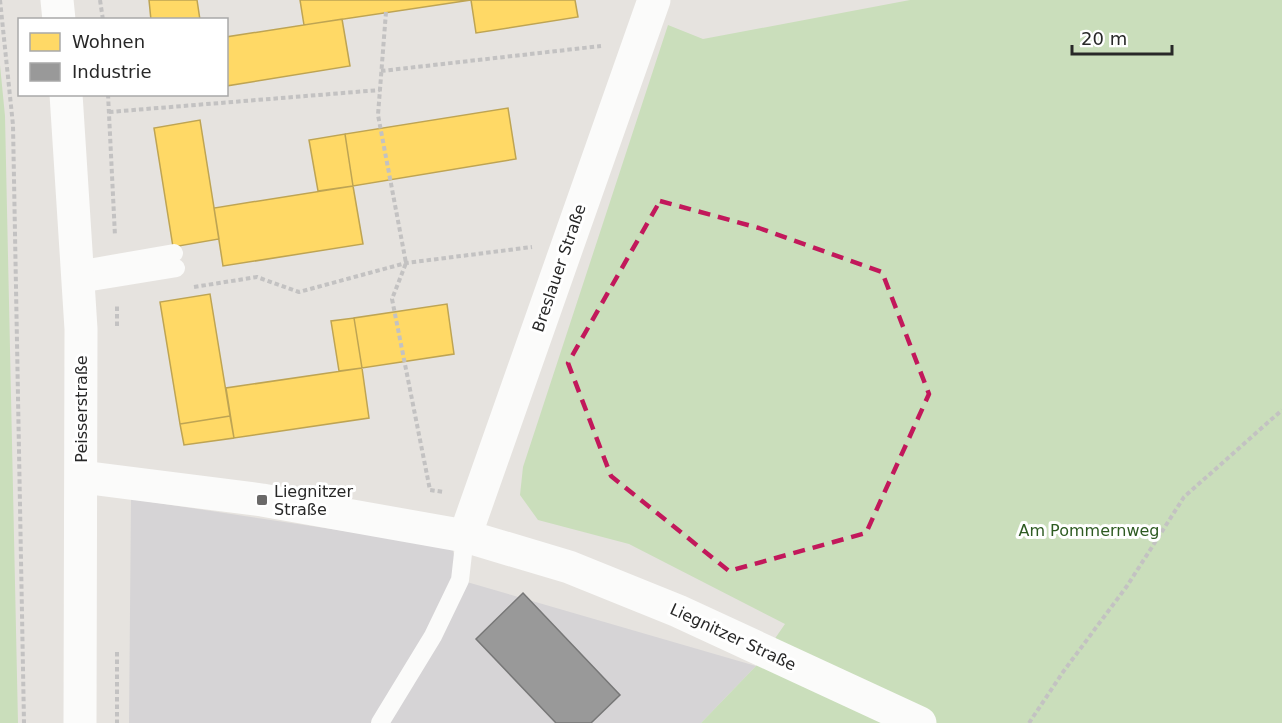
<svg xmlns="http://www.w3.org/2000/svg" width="1282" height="723" font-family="'DejaVu Sans',sans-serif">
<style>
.industrial{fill:#d6d4d6}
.green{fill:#cadebb}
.homes{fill:#ffd966;stroke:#bea453;stroke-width:1.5}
.industry{fill:#999;stroke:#777;stroke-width:1.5}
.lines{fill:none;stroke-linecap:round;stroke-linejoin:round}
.path{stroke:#c3c2c2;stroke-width:4;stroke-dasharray:4.5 3;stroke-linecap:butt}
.lane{stroke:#fbfbfa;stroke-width:18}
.street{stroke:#fbfbfa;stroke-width:33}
.secondary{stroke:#fbfbfa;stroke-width:33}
.marked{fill:none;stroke:#c2185b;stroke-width:4.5;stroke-dasharray:12 8;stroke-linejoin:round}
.poi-dot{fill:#6a6968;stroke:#fff;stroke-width:2}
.labels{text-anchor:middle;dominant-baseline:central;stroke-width:6;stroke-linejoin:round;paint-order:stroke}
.street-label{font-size:16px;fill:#282828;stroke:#fff}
.poi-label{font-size:16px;fill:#282828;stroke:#fff;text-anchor:start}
.park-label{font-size:16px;fill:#2e5b22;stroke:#fff}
</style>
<rect width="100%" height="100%" fill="#e6e3df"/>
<path class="industrial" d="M131,499L452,547L460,580L756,666L701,723H129Z"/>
<path class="green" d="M910,0H1282V723H701L756,666L785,624L629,544L538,520L520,495L523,467L668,25L703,39Z
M0,65L5,116L18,723H0Z"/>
<path class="homes" d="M149,0H197L200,20H151Z
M300,0H471L304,25Z
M471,0H575L578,17L476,33Z
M342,19L350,66L226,86V37Z
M508,108L516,159L353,186L345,134Z
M200,120L219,239L173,247L154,128Z
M345,134L353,186L318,191L309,140Z
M353,186L363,244L223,266L214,208Z
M210,294L230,416L180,424L160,302Z
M447,304L454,354L362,368L354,318Z
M354,318L362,368L339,371L331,321Z
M362,368L369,418L234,438L226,388Z
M230,416L234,438L184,445L180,424Z"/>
<path class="industry" d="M523,593L620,695L591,723H556L476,639Z"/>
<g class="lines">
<path class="path" d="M0,0L13,125L24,723
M100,0L103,20
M386,12L378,115L406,263L392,299L430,490L444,492
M381,71L601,46
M108,94L115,236
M109,112L380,90
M194,287L257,277L299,292L406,263L532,247
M117,326V304
M117,652V723
M1029,723L1063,672L1127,586L1184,497L1282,410"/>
<path class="lane" d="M77,270L174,253
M78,284L176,268
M380,723L433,636L460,580L465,536"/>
<path class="street" d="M82,477L262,500L465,536L569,567L678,611L920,723
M465,536L654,0"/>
<path class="secondary" d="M57,0L59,20
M66,94L81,329L80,723"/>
</g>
<path class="marked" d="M660,201L759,228L882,272L929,394L866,533L729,571L611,476L568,363Z"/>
<rect class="poi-dot" x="256" y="494" width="12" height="12" rx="3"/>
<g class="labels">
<g class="street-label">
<text transform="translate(559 268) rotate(-71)">Breslauer Straße</text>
<text transform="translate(81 409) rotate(-90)">Peisserstraße</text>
<text transform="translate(733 637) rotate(25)">Liegnitzer Straße</text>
</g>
<g class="poi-label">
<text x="274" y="491">Liegnitzer<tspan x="274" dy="18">Straße</tspan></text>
</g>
<g class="park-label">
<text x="1089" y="530">Am Pommernweg</text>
</g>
</g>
<rect x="18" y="18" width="210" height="78" fill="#ffffff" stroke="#a9a9a9" stroke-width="1.5"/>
<rect x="30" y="33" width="30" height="18" fill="#ffd966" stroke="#a9a9a9" stroke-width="1.5"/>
<text x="72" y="48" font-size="18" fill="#282828">Wohnen</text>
<rect x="30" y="63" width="30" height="18" fill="#999999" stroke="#a9a9a9" stroke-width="1.5"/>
<text x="72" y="78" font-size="18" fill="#282828">Industrie</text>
<path d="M1072 45v9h100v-9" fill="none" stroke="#282828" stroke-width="3"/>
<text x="1081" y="45" font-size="18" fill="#282828" stroke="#ffffff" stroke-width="4.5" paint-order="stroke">20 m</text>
</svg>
